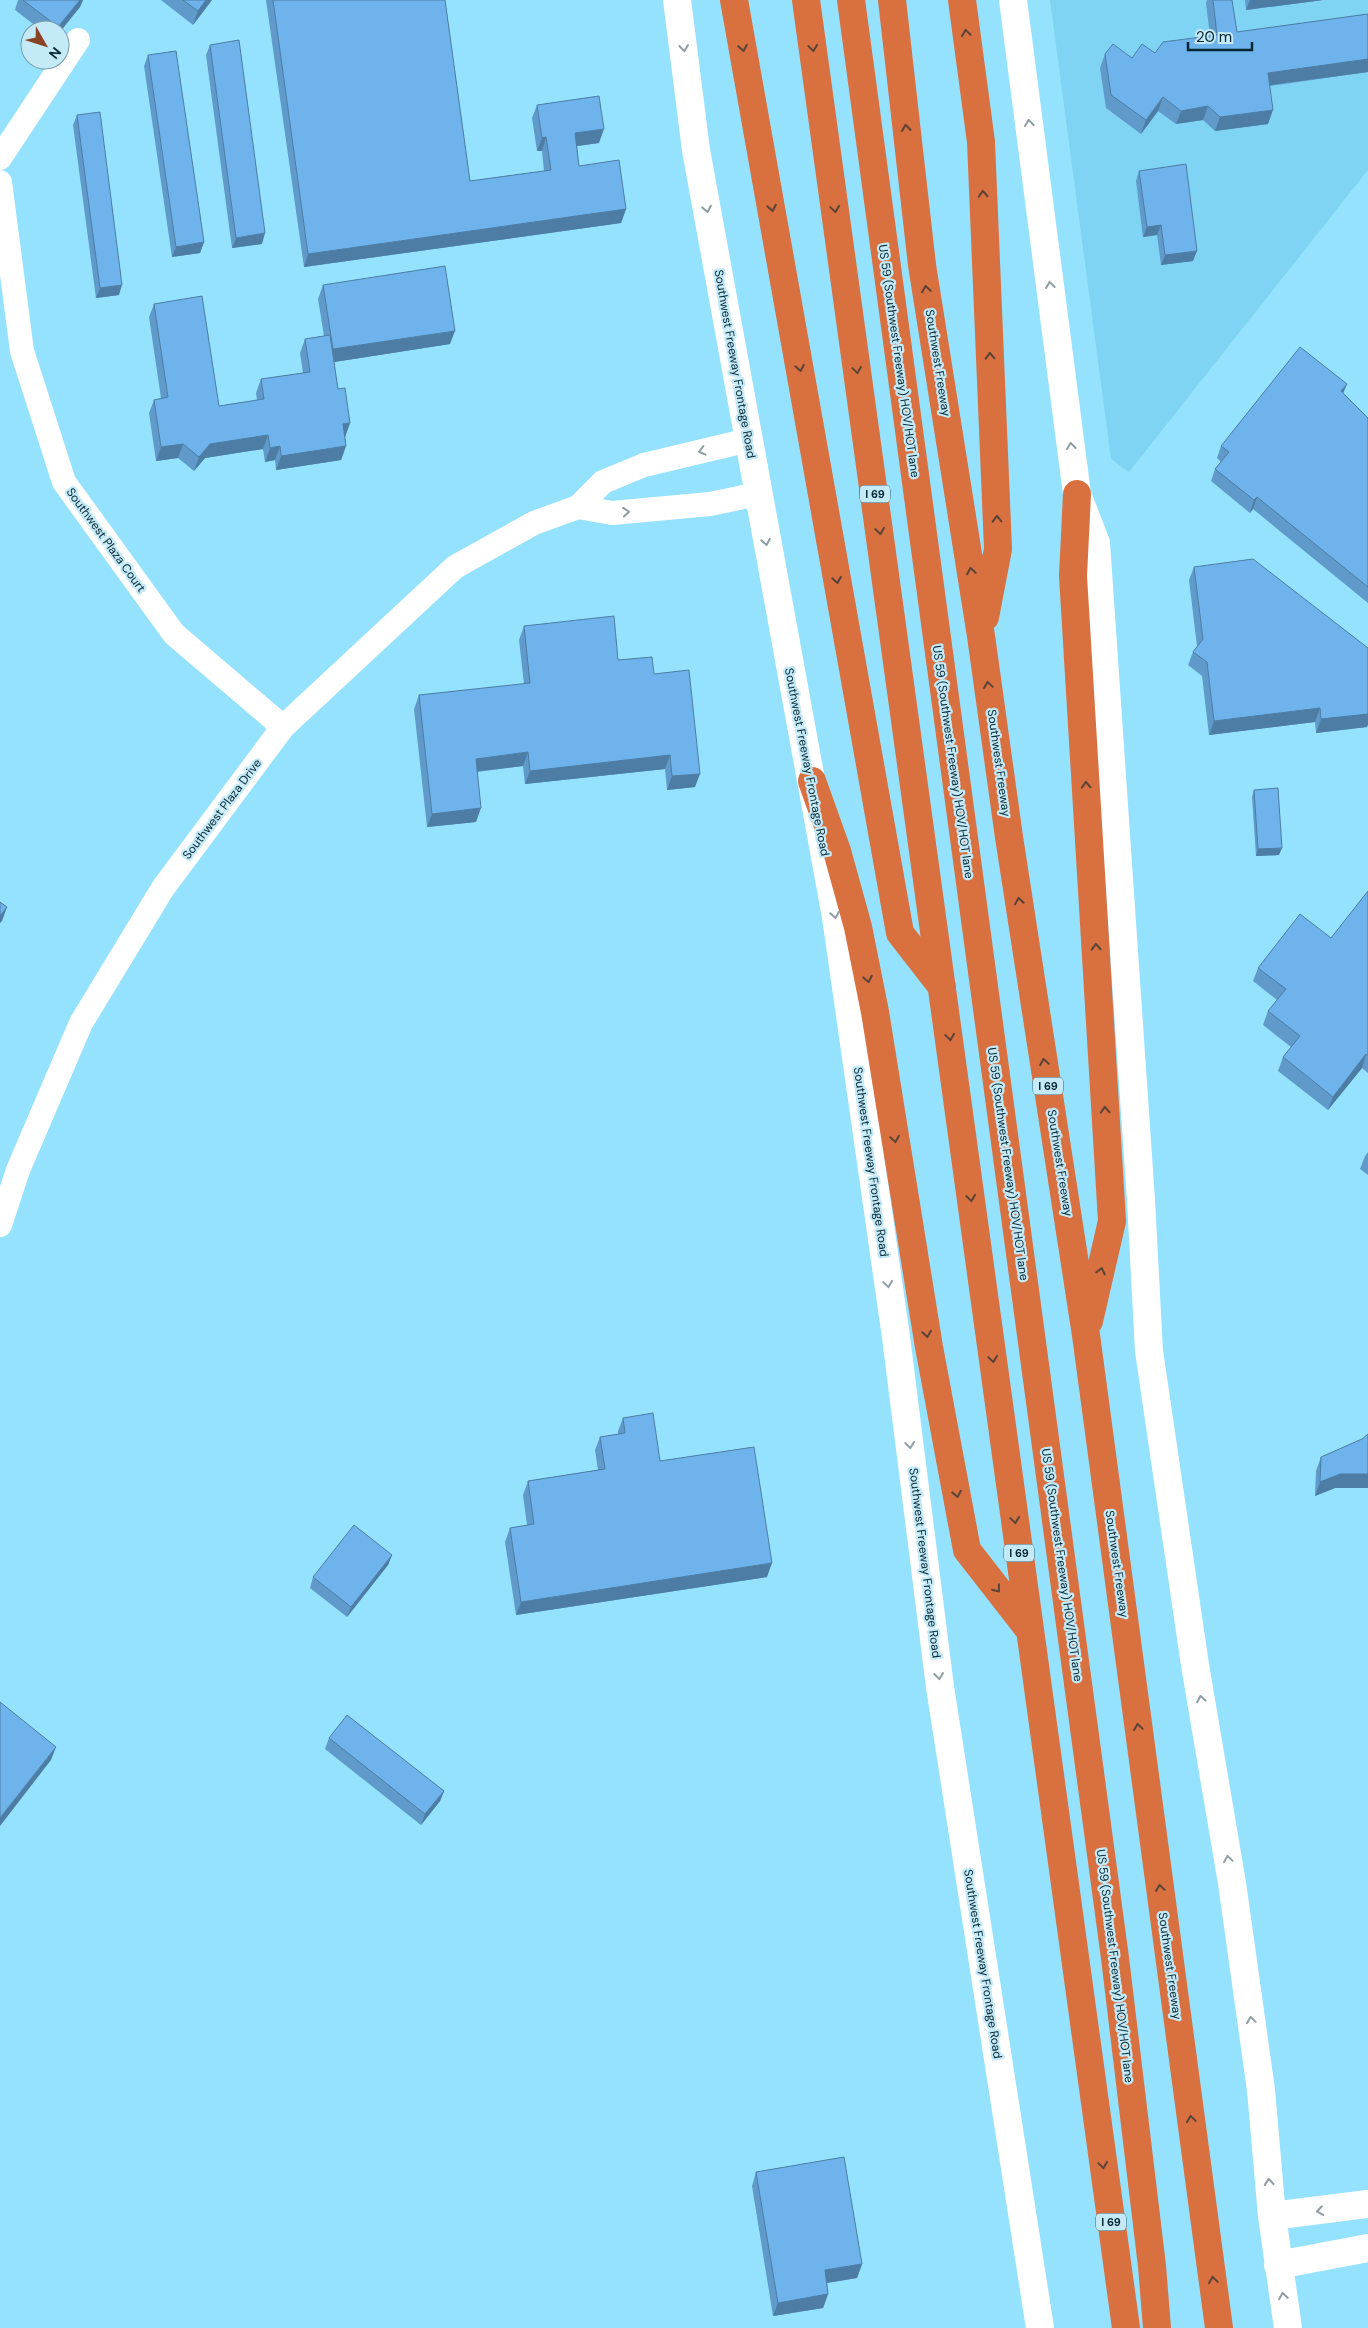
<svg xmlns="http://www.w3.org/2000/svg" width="1368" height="2328" font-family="'DM Sans',sans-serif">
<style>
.built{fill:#80d4f3}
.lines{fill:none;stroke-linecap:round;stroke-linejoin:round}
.street{stroke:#fff;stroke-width:24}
.secondary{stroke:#fff;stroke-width:28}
.highway{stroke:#d97040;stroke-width:28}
.wall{fill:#5f9aca}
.shaded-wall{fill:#4d7da4}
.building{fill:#6eb3eb;stroke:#4d7da4}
.oneway{stroke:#5a4438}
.oneway2{stroke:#8f9ea3}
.labels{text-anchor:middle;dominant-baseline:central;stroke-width:4.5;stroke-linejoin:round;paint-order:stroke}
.shield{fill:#c4e9f7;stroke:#3f616d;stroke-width:1}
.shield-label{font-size:11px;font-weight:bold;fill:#062732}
.street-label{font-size:12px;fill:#062732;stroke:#c4e9f7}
</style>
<rect width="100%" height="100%" fill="#95e2ff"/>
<path class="built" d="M1050,0H1368V170L1129,472L1111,459Z"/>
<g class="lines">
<path class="street" d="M0,158L78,40
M0,182L22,351L64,482L174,634L283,727
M578,507L612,513L710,504L758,494
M0,1225L18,1170L81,1023L163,888L283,727L455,567L534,523L578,507L603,482L644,465L749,440"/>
<path class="secondary" d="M677,0L696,150L836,917L896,1337L940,1687L1040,2328
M1013,0L1077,494L1096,543L1141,1200L1149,1351L1195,1665L1232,1883L1261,2090L1272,2216L1288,2328
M1272,2216L1368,2204
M1278,2265L1368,2248"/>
<path class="highway" d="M734,0L900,933L942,987
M806,0L1126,2328
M851,0L1115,1958L1152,2266L1157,2328
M892,0L922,265L981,636L1009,837L1086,1335L1219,2328
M962,0L981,142L998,549L985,617
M1077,494L1073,576L1112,1221L1089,1321
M812,781L837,851L858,927L875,1012L929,1347L967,1550L1030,1631"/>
</g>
<path class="wall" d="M18,0H83L80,7L60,30H41L15,10Z
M161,0H212L193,25Z
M266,0H445L470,181L544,171L542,151H537L532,118L537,105L599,143L577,146L579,166L626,209L621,223L304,267Z
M1207,0H1232L1237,32L1368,14V72L1270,86L1268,124L1215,131L1203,120L1176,124L1158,111L1141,134L1106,108L1100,68L1105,54L1132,58L1155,53L1210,36L1206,3Z
M1245,0H1323L1246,10Z
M210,45L262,244L232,248L206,55Z
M148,55L204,242L200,253L172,257L144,66Z
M77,115L119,295L96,298L73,125Z
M1139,171L1193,261L1161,265L1157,235L1143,237L1136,181Z
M323,285L450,344L334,362L338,389L350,423L345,437L346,446L341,460L276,470L275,460L265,462L263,449L205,458L194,471L178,458L156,461L149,413L154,400L161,398L149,317L154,304L219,406L257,400L256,393L261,379L303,373L300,353L305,339L324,336L318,299Z
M1343,393L1368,418V603L1253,509L1250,513L1211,481L1215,469L1221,462L1217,458L1221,446Z
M1194,567L1368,648V724L1367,727L1316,733L1315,722L1209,735L1202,676L1188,665L1193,652L1197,646L1189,580Z
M524,626L618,660L654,674L695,787L667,790L665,769L525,784L523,766L477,772L476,822L427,827L414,709L419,695L524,684L519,640Z
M1254,790L1279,855L1256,856L1252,797Z
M1368,891V1073L1362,1068L1328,1110L1278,1071L1283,1057L1291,1047L1263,1025L1268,1011L1277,1000L1253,981L1258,968L1331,938Z
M1368,1152V1175L1360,1169L1365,1156Z
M623,1418L660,1461L767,1577L516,1615L505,1542L510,1528L527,1525L523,1495L528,1481L598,1470L595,1450L600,1437L618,1434V1431Z
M1321,1457L1335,1488L1315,1496L1316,1471Z
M392,1555L388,1565L347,1617L310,1588L313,1577Z
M329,1738L444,1791L440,1801L421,1825L325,1749Z
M756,2172L862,2264L857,2278L827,2283L828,2294L823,2308L773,2316L752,2186Z"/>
<path class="shaded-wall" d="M80,0H83L80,7L60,32V30H57L58,27Z
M206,0H212L193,25L198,11Z
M1250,0H1323L1246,10Z
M1368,59V72L1263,86L1268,73Z
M1163,97L1158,111L1141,134L1146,120Z
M1208,106L1203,120L1176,124L1181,111Z
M1273,110L1268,124L1215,131L1220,117Z
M604,129L599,143L570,147L575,133Z
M546,137L542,151H537L542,138Z
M626,209L621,223L304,267L308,254Z
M1161,225L1157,235L1143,237L1147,227Z
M265,233L262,244L232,248L236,238Z
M204,242L200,253L172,257L176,247Z
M1197,251L1193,261L1161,265L1165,255Z
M122,285L119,295L96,298L100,288Z
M455,331L450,344L328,363L333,349Z
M1347,384L1342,396L1341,391Z
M350,423L345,437L338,438L343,424Z
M268,435L263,449L205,458L194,471L199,457L210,444Z
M183,444L178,458L156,461L161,447Z
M280,446L275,460L265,462L270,448Z
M346,446L341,460L276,470L281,456Z
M1257,497L1253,509L1250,513L1254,500Z
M1320,708L1315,722L1209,735L1214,721Z
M1368,709V724L1367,727L1316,733L1321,719Z
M528,752L523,766L471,772L476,759Z
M670,755L665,769L525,784L530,771Z
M700,774L695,787L667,790L672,776Z
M481,808L476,822L427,827L432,814Z
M1282,848L1279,855L1256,856L1258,849Z
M7,907L2,921L0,923V916Z
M1366,1054L1362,1068L1328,1110L1333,1097Z
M1340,1474H1368V1488H1335L1315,1496L1320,1482Z
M392,1555L388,1565L347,1617L351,1607Z
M772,1563L767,1577L516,1615L521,1602Z
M56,1747L51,1760L0,1826V1818Z
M444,1791L440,1801L421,1825L425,1814Z
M862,2264L857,2278L820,2284L825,2270Z
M828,2294L823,2308L773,2316L778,2303Z"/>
<path class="building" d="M23,0H80L58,27Z
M183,0H206L198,11Z
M273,0H445L470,181L551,170L546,137L542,138L537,105L599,96L604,129L575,133L579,166L619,160L626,209L308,254Z
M1213,0H1232L1237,32L1368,14V59L1268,73L1273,110L1220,117L1208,106L1181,111L1163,97L1146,120L1111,95L1105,54L1113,44L1132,58L1142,44L1155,53L1163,42L1217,35Z
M239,40L265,233L236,238L210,45Z
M176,51L204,242L176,247L148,55Z
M100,112L122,285L100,288L77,115Z
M1186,164L1197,251L1165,255L1161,225L1147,227L1139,171Z
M445,266L455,331L333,349L323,285Z
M202,296L219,406L264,399L261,379L310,372L305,339L330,335L338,389L345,388L350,423L343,424L346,446L281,456L280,446L270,448L268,435L210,444L199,457L183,444L161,447L154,400L168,397L154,304Z
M1300,347L1347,384L1341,391L1368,418V587L1257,497L1254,500L1215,469L1229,452L1221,446Z
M1253,559L1368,648V714L1321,719L1320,708L1214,721L1207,662L1193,652L1203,639L1194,567Z
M614,616L618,660L652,657L654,674L689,670L700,774L672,776L670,755L530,771L528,752L476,759L481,808L432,814L419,695L530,683L524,626Z
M1278,788L1282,848L1258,849L1254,790Z
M1368,891V1056L1366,1054L1333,1097L1283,1057L1300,1036L1268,1011L1286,989L1258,968L1300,914L1331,938Z
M0,902L7,907L0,916Z
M653,1413L660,1461L754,1447L772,1563L521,1602L510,1528L534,1524L528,1481L605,1469L600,1437L625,1433L623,1418Z
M1368,1434V1474H1340L1320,1482L1321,1457L1362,1439Z
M354,1525L392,1555L351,1607L313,1577Z
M0,1702L56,1747L0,1818Z
M347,1715L444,1791L425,1814L329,1738Z
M844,2157L862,2264L825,2270L828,2294L778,2303L756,2172Z"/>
<defs><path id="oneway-chevron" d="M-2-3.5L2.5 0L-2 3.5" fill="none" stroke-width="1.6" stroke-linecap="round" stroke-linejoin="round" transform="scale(1.25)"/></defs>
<g class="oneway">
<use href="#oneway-chevron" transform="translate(966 33) rotate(-98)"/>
<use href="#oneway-chevron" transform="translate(743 48) rotate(80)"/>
<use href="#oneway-chevron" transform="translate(813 48) rotate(82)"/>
<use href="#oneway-chevron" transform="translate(906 128) rotate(-96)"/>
<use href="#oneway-chevron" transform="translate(983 194) rotate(-93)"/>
<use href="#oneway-chevron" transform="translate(772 208) rotate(80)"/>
<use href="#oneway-chevron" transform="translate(835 209) rotate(82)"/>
<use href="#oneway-chevron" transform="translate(926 289) rotate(-99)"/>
<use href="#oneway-chevron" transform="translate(990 356) rotate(-92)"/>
<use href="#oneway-chevron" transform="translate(800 368) rotate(80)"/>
<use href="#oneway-chevron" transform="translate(857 370) rotate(82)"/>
<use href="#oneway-chevron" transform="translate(997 519) rotate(-92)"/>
<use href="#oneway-chevron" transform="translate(880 531) rotate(82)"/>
<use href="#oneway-chevron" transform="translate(971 571) rotate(-99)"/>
<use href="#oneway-chevron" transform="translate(837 580) rotate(80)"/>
<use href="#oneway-chevron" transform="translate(988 685) rotate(-98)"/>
<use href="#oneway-chevron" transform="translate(1086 785) rotate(-93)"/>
<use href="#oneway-chevron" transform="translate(1019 901) rotate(-99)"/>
<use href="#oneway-chevron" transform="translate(1096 947) rotate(-93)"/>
<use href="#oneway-chevron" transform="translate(868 979) rotate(79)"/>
<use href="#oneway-chevron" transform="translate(950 1037) rotate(82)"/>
<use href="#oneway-chevron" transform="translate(1044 1062) rotate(-99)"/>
<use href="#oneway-chevron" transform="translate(1105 1110) rotate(-93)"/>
<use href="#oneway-chevron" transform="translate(895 1139) rotate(81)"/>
<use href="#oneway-chevron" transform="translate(971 1198) rotate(82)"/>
<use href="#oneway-chevron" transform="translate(1101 1271) rotate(-77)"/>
<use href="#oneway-chevron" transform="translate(927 1334) rotate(81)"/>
<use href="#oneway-chevron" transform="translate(993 1359) rotate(82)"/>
<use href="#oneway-chevron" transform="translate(957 1494) rotate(79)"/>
<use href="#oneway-chevron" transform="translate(1015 1520) rotate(82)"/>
<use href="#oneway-chevron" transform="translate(997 1589) rotate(52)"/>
<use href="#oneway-chevron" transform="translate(1138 1727) rotate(-98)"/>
<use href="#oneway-chevron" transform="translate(1160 1888) rotate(-98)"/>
<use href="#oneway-chevron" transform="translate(1191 2119) rotate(-98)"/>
<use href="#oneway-chevron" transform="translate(1103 2165) rotate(82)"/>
<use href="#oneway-chevron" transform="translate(1213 2280) rotate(-98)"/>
</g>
<g class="oneway2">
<use href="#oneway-chevron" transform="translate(684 48) rotate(83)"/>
<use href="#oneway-chevron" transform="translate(1029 123) rotate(-97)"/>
<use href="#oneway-chevron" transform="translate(707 209) rotate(79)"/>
<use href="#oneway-chevron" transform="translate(1050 285) rotate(-97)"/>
<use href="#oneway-chevron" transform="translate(1071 446) rotate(-97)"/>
<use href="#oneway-chevron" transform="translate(702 451) rotate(166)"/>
<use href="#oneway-chevron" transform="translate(626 512) rotate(-5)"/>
<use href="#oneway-chevron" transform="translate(766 542) rotate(80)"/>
<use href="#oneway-chevron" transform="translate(835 915) rotate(81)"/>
<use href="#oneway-chevron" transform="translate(888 1284) rotate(82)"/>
<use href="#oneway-chevron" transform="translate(910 1445) rotate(83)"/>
<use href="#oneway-chevron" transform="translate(939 1676) rotate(83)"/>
<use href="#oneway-chevron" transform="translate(1201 1699) rotate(-100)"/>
<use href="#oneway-chevron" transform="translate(1228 1859) rotate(-98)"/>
<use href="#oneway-chevron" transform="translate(1251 2020) rotate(-98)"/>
<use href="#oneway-chevron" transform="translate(1269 2182) rotate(-95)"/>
<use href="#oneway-chevron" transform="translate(1320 2211) rotate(172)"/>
<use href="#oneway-chevron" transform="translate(1283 2296) rotate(-99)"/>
</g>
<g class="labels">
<g class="shield">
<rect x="860" y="485.5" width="30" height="17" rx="4"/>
<rect x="1033" y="1077.5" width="30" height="17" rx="4"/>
<rect x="1004" y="1544.5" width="30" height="17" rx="4"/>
<rect x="1096" y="2213.5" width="30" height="17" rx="4"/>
</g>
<g class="shield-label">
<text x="875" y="494">I 69</text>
<text x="1048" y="1086">I 69</text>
<text x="1019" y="1553">I 69</text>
<text x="1111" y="2222">I 69</text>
</g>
<g class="street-label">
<text transform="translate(899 361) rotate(82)">US 59 (Southwest Freeway) HOV/HOT lane</text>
<text transform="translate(938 363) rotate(81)">Southwest Freeway</text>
<text transform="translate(735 364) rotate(80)">Southwest Freeway Frontage Road</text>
<text transform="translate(106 540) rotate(54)">Southwest Plaza Court</text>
<text transform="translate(807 762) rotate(79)">Southwest Freeway Frontage Road</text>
<text transform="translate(953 762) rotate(82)">US 59 (Southwest Freeway) HOV/HOT lane</text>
<text transform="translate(999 763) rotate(82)">Southwest Freeway</text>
<text transform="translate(222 809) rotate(-53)">Southwest Plaza Drive</text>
<text transform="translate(871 1162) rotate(82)">Southwest Freeway Frontage Road</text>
<text transform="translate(1060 1163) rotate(81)">Southwest Freeway</text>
<text transform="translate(1008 1164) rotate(82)">US 59 (Southwest Freeway) HOV/HOT lane</text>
<text transform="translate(925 1563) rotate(83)">Southwest Freeway Frontage Road</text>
<text transform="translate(1117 1564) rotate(82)">Southwest Freeway</text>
<text transform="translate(1062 1565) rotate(82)">US 59 (Southwest Freeway) HOV/HOT lane</text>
<text transform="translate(983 1964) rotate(81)">Southwest Freeway Frontage Road</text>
<text transform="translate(1115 1966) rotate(83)">US 59 (Southwest Freeway) HOV/HOT lane</text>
<text transform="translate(1170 1966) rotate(82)">Southwest Freeway</text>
</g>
</g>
<g transform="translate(45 45) rotate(129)"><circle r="24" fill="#c4e9f7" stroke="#789ba8"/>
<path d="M0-4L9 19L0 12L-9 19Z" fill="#8a4322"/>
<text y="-8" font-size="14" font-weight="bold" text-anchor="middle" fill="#062732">N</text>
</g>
<path d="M1188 42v8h64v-8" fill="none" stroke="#062732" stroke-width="2.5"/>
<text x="1196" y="42" font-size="15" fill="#062732" stroke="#c4e9f7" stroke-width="4" paint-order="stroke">20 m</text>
</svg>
